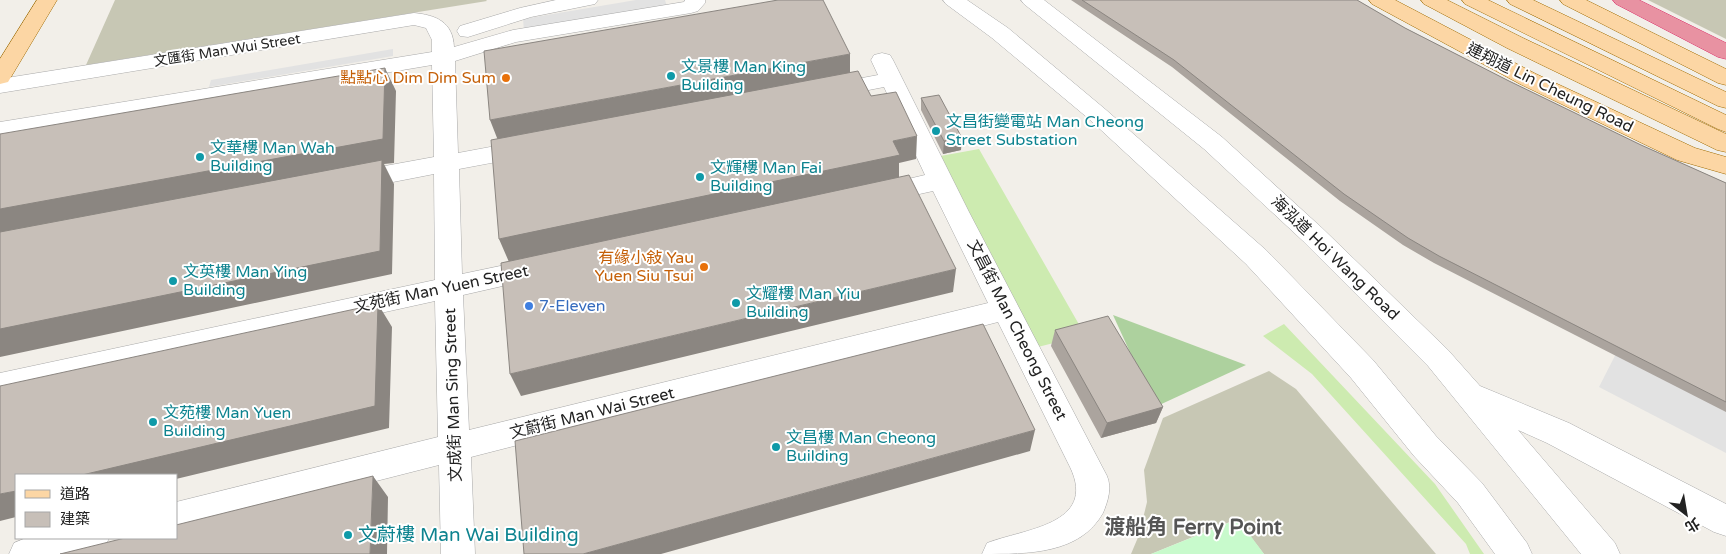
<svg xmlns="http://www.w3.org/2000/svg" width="1726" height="554" font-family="'Varela Round','Noto Sans TC',sans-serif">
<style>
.construction{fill:#c7c7b4}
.grass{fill:#cdebb0}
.forest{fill:#add19e}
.park{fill:#c8facc}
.parking{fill:#e2e2e2}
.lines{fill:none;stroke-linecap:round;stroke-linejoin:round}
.minor-casing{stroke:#a9a9a9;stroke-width:1}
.major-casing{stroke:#a06b00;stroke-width:1}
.highway-casing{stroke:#dc2a67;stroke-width:1}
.minor{fill:#fff;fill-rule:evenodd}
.major{fill:#fcd6a4;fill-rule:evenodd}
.highway{fill:#e892a2;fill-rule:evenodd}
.wall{fill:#aba49e}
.shaded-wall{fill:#8b8681}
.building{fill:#c7bfb8;stroke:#8b8681}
.culture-dot{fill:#0f9aa8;stroke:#fff;stroke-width:2}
.food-dot{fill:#e8710a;stroke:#fff;stroke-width:2}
.shop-dot{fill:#3f7fe0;stroke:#fff;stroke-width:2}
.labels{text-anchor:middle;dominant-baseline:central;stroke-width:4;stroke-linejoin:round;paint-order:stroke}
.far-street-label{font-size:14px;fill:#222;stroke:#fff}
.culture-label{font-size:16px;fill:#0d838f;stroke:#fff;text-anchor:start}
.food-label{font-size:16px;fill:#c56008;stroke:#fff;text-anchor:end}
.street-label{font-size:16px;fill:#222;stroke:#fff}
.shop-label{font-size:16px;fill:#366cbe;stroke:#fff;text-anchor:start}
.near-culture-label{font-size:19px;fill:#0d838f;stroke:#fff;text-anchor:start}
.near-neighbourhood-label{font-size:21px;font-weight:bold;fill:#555;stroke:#fff}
</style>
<rect width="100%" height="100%" fill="#f2efe9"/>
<path class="construction" d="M115,0H486L487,1L86,65Z
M1648,0H1726V39Z
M1269,371L1296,389L1436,554H1264L1237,519L1151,554H1131L1139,535L1147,502L1144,470L1163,418Z"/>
<path class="grass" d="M979,149L1085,335L1034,348L935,157Z
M1284,324L1435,484L1484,554H1470L1466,544L1312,374L1263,336Z"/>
<path class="forest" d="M1113,315L1246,365L1155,407Z"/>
<path class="park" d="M1238,519L1264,554H1151Z"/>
<path class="parking" d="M636,0H665L667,7L524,31L523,19Z
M393,49V56L209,87L211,80Z
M1622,342L1726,394V453L1599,387Z"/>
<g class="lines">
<g class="minor-casing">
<path id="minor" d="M556,0H598L595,4L531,17L468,37L460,36L457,31L460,26L520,8Z
M685,0H705V3L698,11L691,13L516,42L455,61L458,153L528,140L537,142L540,148L537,154L528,156L459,169L462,274L538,258L548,261L552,268L548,275L538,278L463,295L469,430L988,303L933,191L879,203L870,200L866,194L870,188L925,175L884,87L828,98L820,96L817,91L820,86L878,75L871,60L874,55L882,53L890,55L893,60L969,212L1107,476C1112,488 1108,501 1103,513C1080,554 1029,554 982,554L987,543C1023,529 1098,525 1070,467L998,322L471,457L475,554H441L439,465L176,532V502L438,437L435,301L0,397V373L435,280L434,174L352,190L343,187L339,181L343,175L352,172L434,157L432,65L0,138V122L432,52V40L426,28L414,25L0,93V79L414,13C436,15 453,22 454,47L513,30L684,2Z
M943,0H967L1008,28L1105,109L1266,250L1373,360L1436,436L1482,483L1527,543L1532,554H1495L1458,503L1414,456L1351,378L1246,264L1089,119L992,38L946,4Z
M1021,0H1044L1222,137L1321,227L1448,350L1480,386L1569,423L1726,504V536L1714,532L1547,443L1518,430L1615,543L1620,554H1581L1428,366L1303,241L1204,149L1024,4Z
M26,538H109L104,549L91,554H9L14,543Z"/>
</g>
<g class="major-casing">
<path id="major" d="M37,0H57L8,82L0,84V59Z
M1369,0H1395L1536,74L1695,148L1726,157V174L1677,160L1520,84L1372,4Z
M1421,0H1447L1523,38L1726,134V152L1717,150L1507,48L1424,4Z
M1462,0H1488L1726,115V132L1718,129L1465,4Z
M1507,0H1533L1726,92V108L1718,106L1510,4Z
M1560,0H1586L1726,69V85L1718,83L1563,4Z"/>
</g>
<g class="highway-casing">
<path id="highway" d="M1613,0H1639L1726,43V59L1718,57L1616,4Z"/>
</g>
<use href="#minor" class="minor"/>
<use href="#major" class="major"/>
<use href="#highway" class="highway"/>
</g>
<path class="wall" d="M1071,0H1357L1405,28L1509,81L1641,145L1726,183V412L1434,263L1403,245L1340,201L1172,67Z
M921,98L961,150L943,154L921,110Z
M1055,330L1163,407L1156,423L1101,438L1051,346Z"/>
<path class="shaded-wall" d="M850,54V77L499,143L490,120Z
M385,68L396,91L394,163L384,164L394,184L392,274L0,357V209Z
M917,136L916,159L899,163V179L509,262L499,239L893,141Z
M962,138L961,150L943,154L944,141Z
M956,269L953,292L521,396L510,374Z
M378,304L392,327L389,428L176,479V475H82Z
M1163,407L1156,423L1101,438L1107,423Z
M1035,430L1030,451L661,554H583Z
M373,476L388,497L387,554H370Z
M16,491V517L0,521V494Z"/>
<path class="building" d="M778,0H823L850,54L490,120L484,51Z
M1082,0H1357L1405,28L1509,81L1641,145L1726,183V402L1439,256L1408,238L1344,194L1174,60Z
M385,68L383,139L0,209V134Z
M858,71L871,96L896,92L917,136L893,141L900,155L499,239L491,140Z
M939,95L962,138L944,141L921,98Z
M382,160L380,251L0,329V232Z
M909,175L956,269L510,374L501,263Z
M378,304L375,406L82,475H16V491L0,494V386Z
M1108,316L1163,407L1107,423L1055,330Z
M983,324L1035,430L583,554H524L515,441Z
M373,476L370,554H60L125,538H176V525Z"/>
<g class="culture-dot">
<circle cx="671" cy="76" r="5"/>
<circle cx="936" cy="131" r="5"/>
<circle cx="200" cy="157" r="5"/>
<circle cx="700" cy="177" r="5"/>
<circle cx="173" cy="281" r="5"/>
<circle cx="736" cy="303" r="5"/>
<circle cx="153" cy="422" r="5"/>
<circle cx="776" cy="447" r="5"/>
<circle cx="348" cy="535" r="5"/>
</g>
<g class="food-dot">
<circle cx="506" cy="78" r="5"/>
<circle cx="704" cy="267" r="5"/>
</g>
<circle class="shop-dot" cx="529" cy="306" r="5"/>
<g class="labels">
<g class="far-street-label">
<text transform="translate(227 50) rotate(-9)">文匯街 Man Wui Street</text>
</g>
<g class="culture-label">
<text x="681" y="67">文景樓 Man King<tspan x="681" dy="18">Building</tspan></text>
<text x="946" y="122">文昌街變電站 Man Cheong<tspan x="946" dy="18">Street Substation</tspan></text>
<text x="210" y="148">文華樓 Man Wah<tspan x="210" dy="18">Building</tspan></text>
<text x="710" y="168">文輝樓 Man Fai<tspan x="710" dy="18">Building</tspan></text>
<text x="183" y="272">文英樓 Man Ying<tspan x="183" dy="18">Building</tspan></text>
<text x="746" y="294">文耀樓 Man Yiu<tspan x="746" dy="18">Building</tspan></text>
<text x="163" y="413">文苑樓 Man Yuen<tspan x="163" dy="18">Building</tspan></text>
<text x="786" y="438">文昌樓 Man Cheong<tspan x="786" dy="18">Building</tspan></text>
</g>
<g class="food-label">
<text x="496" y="78">點點心 Dim Dim Sum</text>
<text x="694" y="258">有緣小敍 Yau<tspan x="694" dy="18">Yuen Siu Tsui</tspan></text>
</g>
<g class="street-label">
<text transform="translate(1550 88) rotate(26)">連翔道 Lin Cheung Road</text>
<text transform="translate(1335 258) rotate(44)">海泓道 Hoi Wang Road</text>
<text transform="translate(441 289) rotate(-12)">文苑街 Man Yuen Street</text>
<text transform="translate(1017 330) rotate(63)">文昌街 Man Cheong Street</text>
<text transform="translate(453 395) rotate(-92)">文成街 Man Sing Street</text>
<text transform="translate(592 413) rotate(-14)">文蔚街 Man Wai Street</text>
</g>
<g class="shop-label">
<text x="539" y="306">7-Eleven</text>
</g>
<g class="near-culture-label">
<text x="358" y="535">文蔚樓 Man Wai Building</text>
</g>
<g class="near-neighbourhood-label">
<text x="1193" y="527">渡船角 Ferry Point</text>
</g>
</g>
<rect x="15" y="474" width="162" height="65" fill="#ffffff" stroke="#a7a7a7"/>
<rect x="25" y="490" width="25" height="8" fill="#fcd6a4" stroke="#a7a7a7"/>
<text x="60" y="499" font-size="15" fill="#222222">道路</text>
<rect x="25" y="512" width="25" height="15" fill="#c7bfb8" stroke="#a7a7a7"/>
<text x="60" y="524" font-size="15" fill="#222222">建築</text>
<g transform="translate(1686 514) rotate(149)" stroke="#ffffff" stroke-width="4" paint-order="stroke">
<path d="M0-4L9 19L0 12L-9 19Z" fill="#222222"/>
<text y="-8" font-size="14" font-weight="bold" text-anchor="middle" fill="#222222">北</text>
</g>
</svg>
